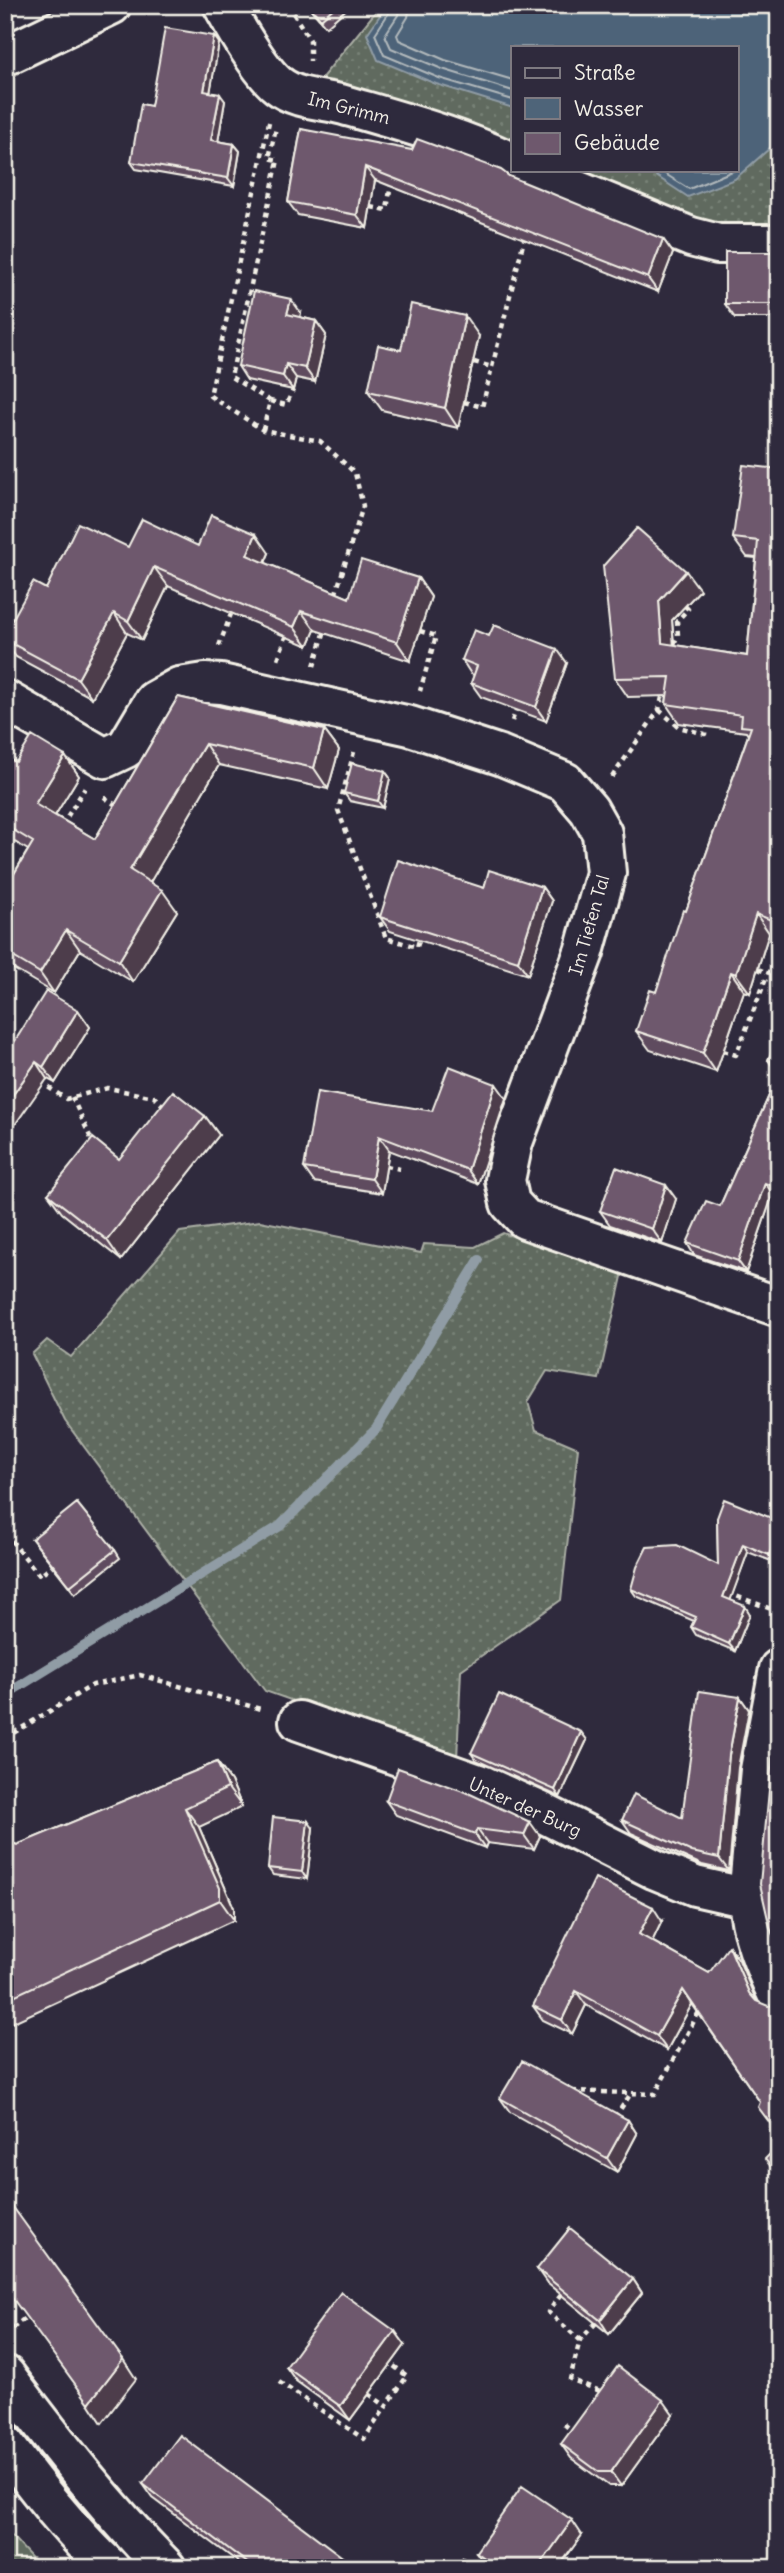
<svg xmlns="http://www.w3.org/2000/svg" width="784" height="2573" font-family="Delius,sans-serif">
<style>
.grass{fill:url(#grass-dots);stroke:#aaaea4;stroke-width:2}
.park{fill:url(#park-tufts);stroke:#aaaea4;stroke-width:2}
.water{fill:#4e6479;stroke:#909ca5;stroke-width:2}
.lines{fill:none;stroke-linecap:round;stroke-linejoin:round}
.shore{stroke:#b2b9bc;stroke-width:2}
.stream{stroke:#909ca5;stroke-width:10}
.minor-casing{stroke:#f4f1e8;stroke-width:44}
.secondary-casing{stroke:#f4f1e8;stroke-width:44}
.path{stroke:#f4f1e8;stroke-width:4.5;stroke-dasharray:5 5;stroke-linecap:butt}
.minor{stroke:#2f2a3d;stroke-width:38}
.secondary{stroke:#2f2a3d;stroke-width:38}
.wall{fill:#5f4c5e;stroke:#f4f1e8;stroke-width:2}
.shaded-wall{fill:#4d3e4c;stroke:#f4f1e8;stroke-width:2}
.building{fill:#6e586d;stroke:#f4f1e8;stroke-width:2}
.labels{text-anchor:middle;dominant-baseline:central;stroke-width:5;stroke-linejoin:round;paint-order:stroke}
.street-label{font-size:18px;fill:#f4f1e8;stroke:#2f2a3d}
</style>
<defs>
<pattern id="grass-dots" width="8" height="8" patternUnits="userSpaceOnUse" patternTransform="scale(1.75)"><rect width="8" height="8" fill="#606b5f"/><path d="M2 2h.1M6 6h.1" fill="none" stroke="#778176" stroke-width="1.8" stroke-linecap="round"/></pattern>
<pattern id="park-tufts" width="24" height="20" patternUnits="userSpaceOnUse" patternTransform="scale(1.75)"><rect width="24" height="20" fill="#606b5f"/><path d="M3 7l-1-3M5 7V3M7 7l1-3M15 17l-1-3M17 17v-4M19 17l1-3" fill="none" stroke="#778176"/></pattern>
</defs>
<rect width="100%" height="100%" fill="#2f2a3d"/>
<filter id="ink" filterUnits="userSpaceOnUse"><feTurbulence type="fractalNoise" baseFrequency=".0143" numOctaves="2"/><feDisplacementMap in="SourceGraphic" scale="14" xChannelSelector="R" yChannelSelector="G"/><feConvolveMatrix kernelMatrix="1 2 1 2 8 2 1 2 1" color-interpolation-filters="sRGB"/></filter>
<g filter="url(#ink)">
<path class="grass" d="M381,5H779V236L718,237L561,170H737V47H513V149L316,85Z
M260,1221L421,1253L424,1244L475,1247L503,1233L623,1272L599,1379L547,1371L528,1402L536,1430L578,1448L561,1600L461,1670L457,1759L265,1691L65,1421L32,1354L47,1340L71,1357L180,1232Z"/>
<path class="park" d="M5,2529L41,2568H5Z"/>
<path class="water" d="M387,5H779V140L735,179L688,197L647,170H737V47H513V108L436,84L378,60L367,34Z"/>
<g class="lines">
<path class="shore" d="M391,5L390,11L375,34L384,55L439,78L513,100
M400,5L398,15L385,35L391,48L442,69L513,91
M410,5L408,17L397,35L399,40L445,60L513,80
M659,170L689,189L735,170"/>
<path class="stream" d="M5,1695L280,1526L376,1429L479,1260"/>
<g class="minor-casing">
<path id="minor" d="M223,5C234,25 261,72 278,85C297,100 322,99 344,105C402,122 459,137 513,163
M5,56L111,5
M527,170L691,237L718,244H779
M5,700L105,758L126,748L154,701L179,687L205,683L221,684L410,726L500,755L565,782L589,810L602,833L606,873L584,952L513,1142L505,1180L510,1203L525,1219L779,1307
M779,1669L760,1770L748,1898C750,1933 764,1966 779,1998
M299,1721L484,1786L537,1810L656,1870L695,1886L748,1898"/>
</g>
<g class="secondary-casing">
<path id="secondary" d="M5,2375C56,2443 107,2508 166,2568
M5,2445C37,2488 70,2531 110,2568"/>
</g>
<path class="path" d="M288,5L310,40V61
M269,122L210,396L263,430L320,441L355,473L363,506L335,596
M371,207L387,210L391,183
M474,362L492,367
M270,401L231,377L278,160L269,158L276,128
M464,402L482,407L525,236
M263,430L270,401L286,405L293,390
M420,631L436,636L420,691
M674,644L678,635L677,621L688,609L685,606
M219,646L231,614
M278,659L286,637
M314,666L326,627
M659,710L679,727L705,734L706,726
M512,721L516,710
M354,752L338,810L386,938L417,947L419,940
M612,777L659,710L663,693
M104,797L120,808
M62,825L85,788
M758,969L768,973
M723,1051L736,1055L779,946
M40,1082L66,1099L108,1088L154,1097L166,1108
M72,1097L93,1143
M386,1166L400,1169
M5,1533L40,1576L52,1566
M728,1593L779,1612
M5,1738L93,1685L140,1675L264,1710
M572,2091L655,2094L701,2008
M615,2117L630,2095
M561,2295L548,2312L580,2340
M596,2323L580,2340L570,2379L605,2393
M5,2335L26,2317
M279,2382L364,2439L407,2376L391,2364
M369,2394L386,2406
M564,2424L575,2433
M461,2558L475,2568
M229,2568L235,2559"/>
<use href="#minor" class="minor"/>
<use href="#secondary" class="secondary"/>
</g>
<path class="wall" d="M307,5H351L326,27Z
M214,36L219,43L210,92L225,101L218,141L234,144L240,151L234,186L136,169L131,162L151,106Z
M301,129L663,239L673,253L658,292L375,180L367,228L298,215L288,202Z
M779,249V318H735L725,304L770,252Z
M301,313L300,317L316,321L326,335L315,382L296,378L293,390L247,380L238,366Z
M479,336L458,428L382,410L368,391L401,350Z
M779,469V937L769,933L750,993L744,991L716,1072L650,1050L636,1031L656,992L686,911L748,735L746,732L679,723L666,704L667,696L628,697L615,678L700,590L672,620L674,645L747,656L756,558L747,557L733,538Z
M198,546L269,553L265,563L349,598L418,578L431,597L410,661L315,630L308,646L168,586L142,640L127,633L92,698L16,657L5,642V633L46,589L128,547Z
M462,660L567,663L546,721L481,697L471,683L474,675L471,674Z
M178,697L324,730L339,750L328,789L219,765L150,882L177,911L133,982L80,950L54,993L5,964V889L28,850L5,836V757L16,762L65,756L79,776L55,815L95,839Z
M385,771L390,778L383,808L350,801L344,793Z
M542,887L552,901L528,975L390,931L380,917L484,888Z
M78,1010L90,1027L55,1083L5,1057Z
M779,1036V1073L776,1071L768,1060Z
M779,1073V1196L773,1194L746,1272L694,1255L687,1243L720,1206Z
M506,1098L478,1184L389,1150L382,1193L314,1182L304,1168L432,1111Z
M205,1116L219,1135L121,1260L62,1213L48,1194Z
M676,1199L662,1243L610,1225L600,1211Z
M717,1518L779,1521L774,1562L748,1552L730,1600L750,1614L735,1651L696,1635L691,1627L694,1621L636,1596L631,1589L718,1565Z
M32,1539L115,1550L120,1558L75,1594Z
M740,1697L749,1710L738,1768L729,1871L702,1865L631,1833L622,1820L682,1818Z
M581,1732L587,1740L560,1797L476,1760L471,1753Z
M217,1762L231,1781L242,1807L199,1827L234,1908V1920L5,2026V1840L17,1845Z
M386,1801L540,1836L534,1849L487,1843L485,1848L396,1815Z
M313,1828L307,1879L273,1875L268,1868Z
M662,1921L652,1941L709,1973L739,1960L757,2002L760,2102L692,2004L667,2050L586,2005L572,2034L543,2020L533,2006Z
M500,2098L628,2120L637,2134L617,2172L510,2112Z
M537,2269L633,2279L642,2293L609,2334L547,2283Z
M395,2331L405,2345L350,2420L296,2381L286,2367Z
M673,2414L621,2486H609L571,2458L561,2444Z
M143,2484L357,2568H246L153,2498Z
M582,2535L558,2568H489L486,2566L476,2552Z"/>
<path class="shaded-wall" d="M214,36L219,43L209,99L204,91Z
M220,94L225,101L217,148L211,140Z
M234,144L240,151L234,186L228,178Z
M365,167L375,180L367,228L357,215Z
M663,239L673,253L658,292L648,278Z
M291,299L301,313L297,328L287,314Z
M465,316L479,336L458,428L445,408Z
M316,321L326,335L315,382L305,368Z
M286,364L296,378L293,390L283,376Z
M256,534L269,553L260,574L247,555Z
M154,567L168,586L142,640L128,621Z
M686,571L700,590L672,620L675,662L662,643L659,601Z
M418,578L431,597L410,661L397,642Z
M301,611L315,630L308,646L294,627Z
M114,613L127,633L92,698L78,679Z
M557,649L567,663L546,721L536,707Z
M324,730L339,750L328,789L314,768Z
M205,744L219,765L145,891L130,870Z
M65,756L79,776L50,824L35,804Z
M385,771L390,778L383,808L378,801Z
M779,854V885L772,875Z
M542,887L552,901L528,975L518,961Z
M162,890L177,911L133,982L119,961Z
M756,914L769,933L750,993L736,974Z
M66,930L80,950L54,993L40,973Z
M731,972L744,991L716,1072L703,1053Z
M78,1010L90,1027L55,1083L43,1067Z
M36,1062L47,1079L5,1139V1106Z
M496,1084L506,1098L478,1184L468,1170Z
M205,1116L219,1135L121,1260L107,1240Z
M379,1136L389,1150L382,1193L372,1179Z
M765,1183L773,1194L746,1272L738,1261Z
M666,1185L676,1199L662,1243L652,1229Z
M779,1531V1551L774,1562L769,1555Z
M743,1544L748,1552L729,1604L723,1597Z
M745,1606L750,1614L735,1651L729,1644Z
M740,1697L749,1710L738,1768L729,1871L719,1858L729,1755Z
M581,1732L587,1740L560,1797L555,1790Z
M217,1762L231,1781L242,1807L228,1788Z
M185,1808L199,1827L234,1908V1920L220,1900Z
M308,1821L313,1828L307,1879L302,1872Z
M530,1822L540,1836L534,1849L524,1835Z
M477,1829L487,1843L485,1848L475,1834Z
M653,1907L662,1921L649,1948L639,1934Z
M729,1946L739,1960L759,2007L749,1993Z
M683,1990L692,2004L667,2050L657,2036Z
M576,1991L586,2005L572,2034L562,2020Z
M628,2120L637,2134L617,2172L607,2158Z
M633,2279L642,2293L609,2334L600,2320Z
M395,2331L405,2345L350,2420L340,2406Z
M123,2359L136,2379L102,2423L89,2403Z
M663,2400L673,2414L621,2486L611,2472Z
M572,2520L582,2535L558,2568H538Z"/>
<path class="building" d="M308,5H337L321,19Z
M165,28L214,36L204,91L220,94L211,140L234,144L228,178L131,162L141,104L151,106Z
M301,129L412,150L417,139L501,170L509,176L663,239L648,278L365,167L357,215L288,202Z
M779,249V304H725V252H770Z
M254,291L291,299L287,314L316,321L305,368L286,364L283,376L238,366Z
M411,304L465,316L445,408L368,391L378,345L401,350Z
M743,465L779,469V854L772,875L779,878V923L756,914L736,974L731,972L703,1053L636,1031L650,990L656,992L683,910L686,911L751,727L741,726L742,715L666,704L670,677L615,678L603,566L637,528L686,571L659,601L662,643L747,656L758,541L733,538Z
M211,515L256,534L247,555L349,598L361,560L418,578L397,642L301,611L294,627L154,567L128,621L114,613L78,679L5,640V633L33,582L46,589L78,523L128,547L142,519L198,546Z
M494,625L557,649L536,707L471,683L477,666L462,660L474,630L489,636Z
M178,697L324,730L314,768L205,744L130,870L162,890L119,961L66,930L40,973L5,952V889L33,842L5,825V757L16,762L32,736L65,756L35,804L95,839Z
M352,763L385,771L378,801L344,793Z
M398,860L484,888L489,870L542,887L518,961L380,917Z
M46,991L78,1010L43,1067L36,1062L5,1106V1057Z
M779,1036V1065L768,1060Z
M449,1066L496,1084L468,1170L379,1136L372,1179L304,1168L317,1092L432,1111Z
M779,1073V1189L765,1183L738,1261L687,1243L706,1201L720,1206Z
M173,1091L205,1116L107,1240L48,1194L93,1138L119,1159Z
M616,1167L666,1185L652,1229L600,1211Z
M724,1499L779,1521V1531L769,1555L743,1544L723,1597L745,1606L729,1644L691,1627L696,1617L631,1589L637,1567L647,1547L677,1545L718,1565L717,1518Z
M77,1503L115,1550L70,1586L32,1539Z
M699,1691L740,1697L729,1755L719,1858L692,1852L622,1820L634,1794L682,1818Z
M499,1694L581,1732L555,1790L471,1753Z
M779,1722V1950L770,1928L760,1884L772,1759Z
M217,1762L228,1788L185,1808L220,1888V1900L5,2000V1840L17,1845Z
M398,1768L466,1792L530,1822L524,1835L477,1829L475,1834L386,1801Z
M273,1817L308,1821L302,1872L268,1868Z
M595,1878L653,1907L639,1934L709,1973L729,1946L749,1993L756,2001L768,2006L779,2004V2135L758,2107L760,2102L683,1990L657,2036L576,1991L562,2020L533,2006Z
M522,2061L628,2120L607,2158L500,2098Z
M779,2145V2177L765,2159Z
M5,2196L123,2359L89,2403L5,2288Z
M570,2228L633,2279L600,2320L537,2269Z
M341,2292L395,2331L340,2406L286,2367Z
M618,2366L663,2400L611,2472H599L561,2444Z
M180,2435L357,2568H254L143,2484Z
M522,2486L572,2520L538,2568H499L476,2552Z"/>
</g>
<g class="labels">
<g class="street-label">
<text transform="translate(349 108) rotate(14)">Im Grimm</text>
<text transform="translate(589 925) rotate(-74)">Im Tiefen Tal</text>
<text transform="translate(525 1807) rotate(24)">Unter der Burg</text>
</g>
</g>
<rect width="784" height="2573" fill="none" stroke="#2f2a3d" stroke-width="28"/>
<rect x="14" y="14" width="756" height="2545" fill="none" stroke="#f4f1e8" stroke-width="2.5" filter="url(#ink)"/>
<rect x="511" y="46" width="228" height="126" fill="#2f2a3d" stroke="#7e7a81" stroke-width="2"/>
<rect x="525" y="68" width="35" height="10" fill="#2f2a3d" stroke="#7e7a81" stroke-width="2"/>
<text x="574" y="80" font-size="21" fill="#f4f1e8">Straße</text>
<rect x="525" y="98" width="35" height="21" fill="#4e6479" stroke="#7e7a81" stroke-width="2"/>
<text x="574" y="116" font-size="21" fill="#f4f1e8">Wasser</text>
<rect x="525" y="133" width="35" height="21" fill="#6e586d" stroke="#7e7a81" stroke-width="2"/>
<text x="574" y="150" font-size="21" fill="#f4f1e8">Gebäude</text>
</svg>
